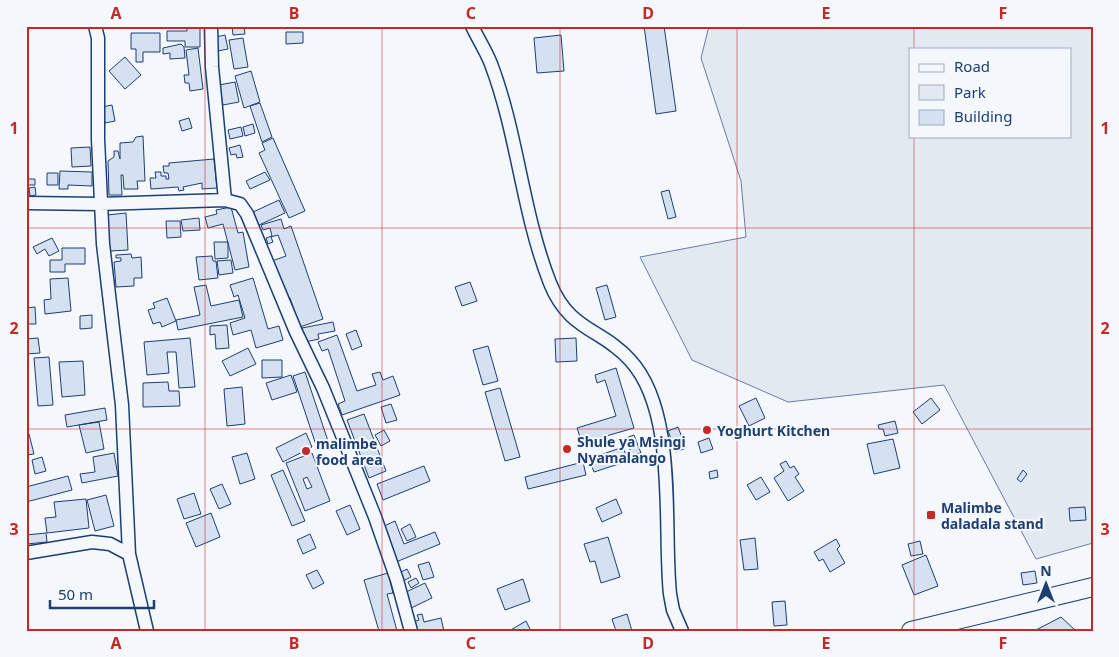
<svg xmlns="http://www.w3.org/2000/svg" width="1119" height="657" font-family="'Noto Sans',sans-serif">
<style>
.green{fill:#e3e9f0;stroke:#687fa3;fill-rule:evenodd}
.building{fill:#d5e0f0;stroke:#1d3f73;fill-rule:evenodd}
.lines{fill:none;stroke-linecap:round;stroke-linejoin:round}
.street-casing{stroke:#1d3f73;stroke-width:15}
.secondary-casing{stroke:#1d3f73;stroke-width:20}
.street{stroke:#f4f7fb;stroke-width:12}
.secondary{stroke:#f4f7fb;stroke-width:18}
.grid{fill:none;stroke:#c62828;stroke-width:1;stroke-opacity:0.55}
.poi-dot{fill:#c62828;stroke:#f4f7fb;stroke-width:2}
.labels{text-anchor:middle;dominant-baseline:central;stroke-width:4;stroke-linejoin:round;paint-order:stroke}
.poi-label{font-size:14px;font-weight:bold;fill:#1d3f73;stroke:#f4f7fb;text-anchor:start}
.neatline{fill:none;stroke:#c62828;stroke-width:2}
.grid-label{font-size:16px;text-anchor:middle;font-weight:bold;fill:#c62828}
</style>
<rect width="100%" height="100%" fill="#f4f7fb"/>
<path class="green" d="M709,26H1093V543L1036,559L944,385L788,402L692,360L640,257L746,237L741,181L701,58ZM910,49H1070V136H910Z"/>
<path class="building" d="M232,26H244L245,34L233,35Z
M644,26H664L676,111L656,114Z
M187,28H200V47H185V41H167V31H187Z
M286,32H303V43L286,44Z
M131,33H160V52H143V62H136V49H131Z
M225,35L228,49L218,51L216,37Z
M561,35L564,71L537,73L534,38Z
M243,38L248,67L234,69L229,40Z
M181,44L184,47L185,58L170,59V53L163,54V48Z
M198,48L203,89L190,91L189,83H185L184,75H189L186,50Z
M125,57L141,75L125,89L109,71Z
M251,71L260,102L244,108L235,76Z
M235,82L239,102L223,105L219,85Z
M260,103L272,137L262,142L250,106Z
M112,105L115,121L105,123L102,107Z
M189,118L192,128L182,131L179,121Z
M253,124L255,133L245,136L243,127Z
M241,127L243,136L230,139L228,130Z
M143,136L145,181H137L138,189H124L123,175H121L122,195H109L108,161L114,157V151H118L120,159V143L133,142L136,137Z
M273,138L305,211L289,218L259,153L265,150L262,143Z
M240,145L243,157L237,158L236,154L231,155L229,148Z
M90,147L91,166L72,167L71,148Z
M214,159L217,188L202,189V183L183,187L184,190L179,191L178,187L151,189L150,178H156L155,172H161V176H166V179H169L168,173H164L163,166H169V163Z
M60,171L92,172V186L68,185V189H59Z
M265,172L270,180L250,189L246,181Z
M47,173H58V185H47Z
M26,179H35V185H26Z
M35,187L36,195L30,196L29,188Z
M669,190L676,217L668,219L661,192Z
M279,200L285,213L257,226L251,213Z
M231,207L238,233L243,232L249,267L235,270L223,224L208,228L205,217L217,214L216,210Z
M126,213L128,250L110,251L107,215Z
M199,218L200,230L183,231L181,220Z
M281,219L284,229L291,226L323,319L300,327L290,298L286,299L272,261L286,256L278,235L271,237L273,242L268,244L266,238L272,236L270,228L263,230L261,225Z
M166,221H180L181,237L167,238Z
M52,238L59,251L49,256L45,249L37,254L33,247Z
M214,242H228V258L215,259Z
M62,248H85V264H65V272H50V260H62Z
M131,254L132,258L141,257L142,278H134V286L116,287L114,262L121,261V258H116V255Z
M212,256L213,261H216L218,278L199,280L196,257Z
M231,260L233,273L219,275L217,261Z
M68,278L71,311L45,314L44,300L51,299L50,279Z
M253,278L268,329L279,326L283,340L256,348L251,330L233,335L230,323L245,318L238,295L234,297L230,285Z
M470,282L477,301L462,306L455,287Z
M206,285L211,306L239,300L243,317L178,330L176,320L200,315L194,287Z
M607,285L616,317L605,320L596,288Z
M167,298L176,321L162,327L160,322L153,324L148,310L155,308L153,303Z
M35,307L36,324H26V308Z
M92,315V328L80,329V316Z
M333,322L335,331L318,334L319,339L305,342L302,328Z
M227,325L229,348L216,349L215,334L210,335V326Z
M356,330L362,346L352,350L346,334Z
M337,335L357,391L376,385L372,374L380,372L383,380L393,376L400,395L342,415L338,404L345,401L328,349L322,351L318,342Z
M38,338L40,353L26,354V339Z
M190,338L195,387L179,388L176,352H167L169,373L147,375L144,342Z
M576,338L577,361L556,362L555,339Z
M488,346L498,381L483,385L473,350Z
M248,348L256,364L230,376L222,361Z
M49,357L53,405L38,406L34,358Z
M262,360H282V377L262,378Z
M83,361L85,395L62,397L59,362Z
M616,368L634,428L582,443L577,428L616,416L605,380L597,383L595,375Z
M305,372L329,444L317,448L293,376Z
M291,375L297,392L272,400L266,383Z
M168,382L169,391H179L180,406L143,407V383Z
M242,387L245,424L227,426L224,389Z
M500,388L520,457L505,461L485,392Z
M756,398L765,418L749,426L739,406Z
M931,398L940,410L922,424L913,412Z
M391,404L397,420L386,423L381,407Z
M105,408L107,420L67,427L65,415Z
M364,414L386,471L369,478L347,420Z
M895,421L898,433L885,436L883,429H879L878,425Z
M99,422L104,449L86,453L79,425Z
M678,427L686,448L676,452L668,431Z
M384,430L390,441L381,446L375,435Z
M306,433L312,447L283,462L276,448Z
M29,434L34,454L26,455V435Z
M634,435L641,453L632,455L626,438Z
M709,438L713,449L701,453L698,442Z
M893,439L900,468L874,474L867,444Z
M623,447L628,461L594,472L589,459Z
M114,453L118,476L82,483L80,474L95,472L93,457Z
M247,453L255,479L240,484L232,457Z
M312,453L330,501L305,511L286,463ZM307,477L312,487L307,489L303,479Z
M42,457L46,471L35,474L32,460Z
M786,461L790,468L794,466L799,474L795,477L804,491L788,501L774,478L784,471L780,464Z
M583,462L586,475L528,489L525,477Z
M424,466L430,481L383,500L377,484Z
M283,470L305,521L292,526L271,475Z
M717,470L718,477L710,479L709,472Z
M1023,470L1027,474L1021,482L1017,479Z
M68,476L72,490L26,502V487Z
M761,477L770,492L756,500L747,485Z
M222,484L231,504L219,509L210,489Z
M194,493L201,514L184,519L177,499Z
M106,495L114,526L95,531L87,500Z
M86,499L89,528L47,533L45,518L56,517L54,502Z
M616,499L622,513L602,522L596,508Z
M350,505L360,529L347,535L336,511Z
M1085,507L1086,520L1070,521L1069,508Z
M211,513L220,537L196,547L186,523Z
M395,521L404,544L435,532L440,544L396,562L382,527Z
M410,524L416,537L407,541L401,529Z
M46,533L47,542L27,544L26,535Z
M310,534L316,548L303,554L297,540Z
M608,537L620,577L601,583L595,561L590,562L584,544Z
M755,538L758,569L744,570L740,540Z
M836,539L840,546L837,549L845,563L830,572L823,559L819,561L814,552Z
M920,541L923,554L911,556L908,544Z
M926,555L938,586L914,595L902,565Z
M429,562L434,577L423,580L418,565Z
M407,569L411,577L403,581L399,573Z
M317,570L324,583L313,589L306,575Z
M1035,571L1037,583L1023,585L1021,573Z
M388,573L393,593L387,594L397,631H379L364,580Z
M416,578L419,583L411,588L408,582Z
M523,579L530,601L505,610L497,589Z
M425,583L432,598L411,608L404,593Z
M785,601L787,625L774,626L772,602Z
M422,614L424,622L441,618L444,631H415L413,622L419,620L417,615Z
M627,614L632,631H616L612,619Z
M1061,617L1076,631H1034Z
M526,621L531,631H509Z"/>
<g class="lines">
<g class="street-casing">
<path id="street" d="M95,26L98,38V139L103,244L122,405L129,554L147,631
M211,26L212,67L225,200
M472,26C478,39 486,51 491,64C518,135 522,212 550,283C569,331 601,328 630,360C678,412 663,527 670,594L673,610L682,631
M26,203L100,204L225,200L240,204L247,214L296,332L323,388L375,517L397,580L411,631
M26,553L92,542L110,544L129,554"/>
</g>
<g class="secondary-casing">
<path id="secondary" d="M911,631L1093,587"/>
</g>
<use href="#street" class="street"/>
<use href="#secondary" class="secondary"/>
</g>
<path class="grid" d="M205,26V631M382,26V631M560,26V631M737,26V631M914,26V49M914,136V631M26,228H1093M26,429H1093"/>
<g class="poi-dot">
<circle cx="707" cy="430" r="5"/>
<circle cx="567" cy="449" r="5"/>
<circle cx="306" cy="451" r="5"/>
<rect x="926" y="510" width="10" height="10" rx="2.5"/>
</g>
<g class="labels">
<g class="poi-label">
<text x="717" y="430">Yoghurt Kitchen</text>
<text x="577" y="441">Shule ya Msingi<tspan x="577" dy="16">Nyamalango</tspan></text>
<text x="316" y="443">malimbe<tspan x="316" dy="16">food area</tspan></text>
<text x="941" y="507">Malimbe<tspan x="941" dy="16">daladala stand</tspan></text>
</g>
</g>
<rect width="1119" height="657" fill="none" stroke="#f4f7fb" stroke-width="55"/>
<rect x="909" y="48" width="162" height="90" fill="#f4f7fb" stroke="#9eadc5"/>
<rect x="919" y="64" width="25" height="8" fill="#f4f7fb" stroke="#9eadc5"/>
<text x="954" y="72" font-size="15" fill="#1d3f73">Road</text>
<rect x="919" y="85" width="25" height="15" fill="#e3e9f0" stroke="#9eadc5"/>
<text x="954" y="98" font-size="15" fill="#1d3f73">Park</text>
<rect x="919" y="110" width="25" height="15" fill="#d5e0f0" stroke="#9eadc5"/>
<text x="954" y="122" font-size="15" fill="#1d3f73">Building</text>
<g transform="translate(1046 584)" stroke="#f4f7fb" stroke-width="4" paint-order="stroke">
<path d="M0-4L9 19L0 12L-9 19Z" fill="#1d3f73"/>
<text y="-8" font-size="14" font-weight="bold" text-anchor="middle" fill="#1d3f73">N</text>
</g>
<path d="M50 600v8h104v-8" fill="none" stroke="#1d3f73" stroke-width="2.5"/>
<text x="58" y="600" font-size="15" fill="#1d3f73" stroke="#f4f7fb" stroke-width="4" paint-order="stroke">50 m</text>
<rect x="28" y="28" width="1064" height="602" class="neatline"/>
<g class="grid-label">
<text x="116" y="19">A</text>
<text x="294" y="19">B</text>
<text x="471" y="19">C</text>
<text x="648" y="19">D</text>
<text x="826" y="19">E</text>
<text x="1003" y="19">F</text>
<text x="14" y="134">1</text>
<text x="1105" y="134">1</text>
<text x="14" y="334">2</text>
<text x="1105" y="334">2</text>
<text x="14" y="535">3</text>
<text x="1105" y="535">3</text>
<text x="116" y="649">A</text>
<text x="294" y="649">B</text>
<text x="471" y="649">C</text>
<text x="648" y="649">D</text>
<text x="826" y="649">E</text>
<text x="1003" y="649">F</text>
</g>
</svg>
